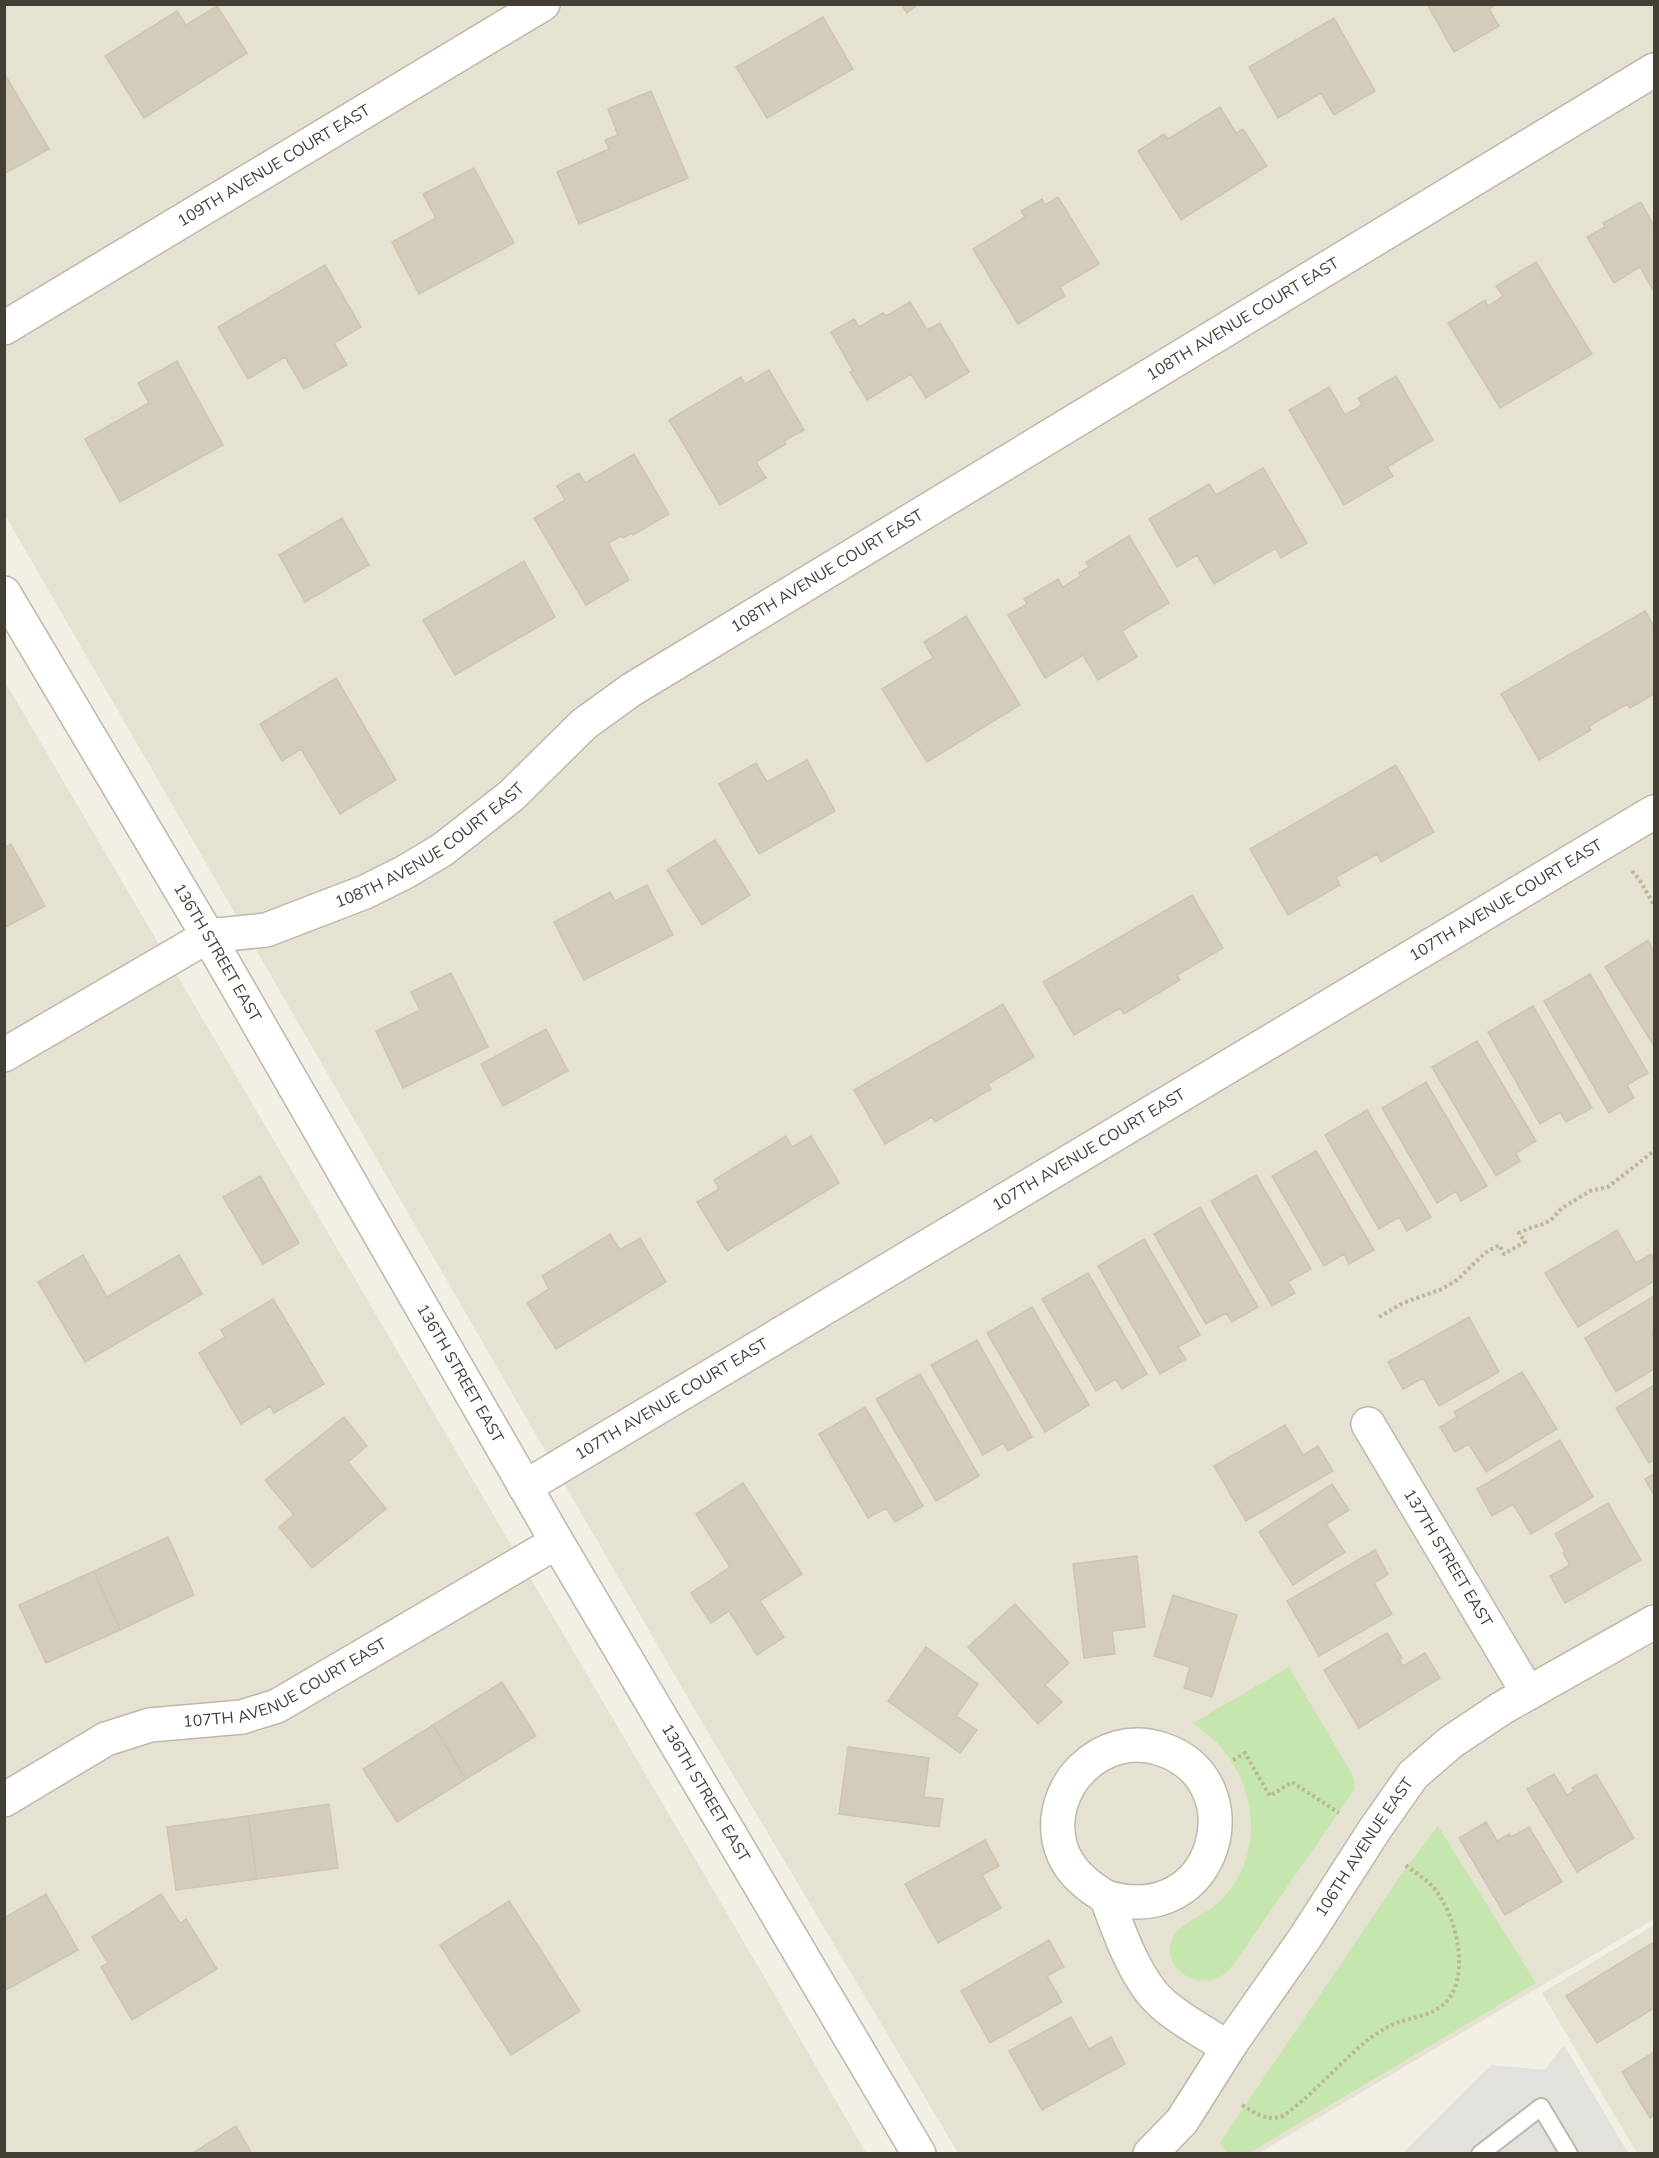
<svg xmlns="http://www.w3.org/2000/svg" width="1659" height="2158" font-family="'Nunito Sans',sans-serif">
<style>
.residential{fill:#e6e2d2}
.green{fill:#c5e6ad}
.parking{fill:#e2e1dc}
.building{fill:#d3ccba;stroke:#cec5ad;stroke-width:1.5}
.lines{fill:none;stroke-linecap:round;stroke-linejoin:round}
.service-casing{stroke:#bdb8a7;stroke-width:20}
.minor-casing{stroke:#bdb8a7;stroke-width:36}
.tertiary-casing{stroke:#bdb8a7;stroke-width:36}
.path{stroke:#bfb698;stroke-width:4;stroke-dasharray:3 3;stroke-linecap:butt}
.service{stroke:#fff;stroke-width:16}
.minor{stroke:#fff;stroke-width:33}
.tertiary{stroke:#fff;stroke-width:33}
.labels{text-anchor:middle;dominant-baseline:central;stroke-width:4.5;stroke-linejoin:round;paint-order:stroke}
.street-label{font-size:16px;fill:#443f34;stroke:#fff}
</style>
<rect width="100%" height="100%" fill="#f2efe4"/>
<path class="residential" d="M4,5H1654V1919L1259,2153H958L703,1724L5,515Z
M4,680L769,1985L866,2153H5Z
M1654,1925V2153H1637L1542,1993Z"/>
<path class="green" d="M1289,1667L1353,1776L1355,1789L1235,1962C1232,1966 1228,1972 1223,1975C1199,1991 1161,1970 1172,1940C1179,1922 1204,1916 1218,1903C1264,1859 1260,1790 1218,1744C1211,1736 1201,1730 1193,1723Z
M1438,1826L1536,1983L1249,2153H1227L1220,2143L1400,1876Z"/>
<path class="parking" d="M1564,2045L1628,2153L1402,2154L1491,2065L1545,2070Z"/>
<path class="building" d="M901,4H918L907,13Z
M1427,4H1497L1489,9L1499,26L1454,52Z
M217,6L247,53L144,118L105,56L177,11L186,25Z
M823,17L853,69L767,118L736,67Z
M1334,18L1375,91L1334,115L1321,93L1278,118L1249,67Z
M4,73L49,149L4,174Z
M651,91L688,178L579,224L557,172L609,149L605,140L618,135L608,109Z
M1220,107L1236,133L1243,129L1267,166L1181,220L1138,151L1164,134L1168,139Z
M474,168L514,243L419,294L392,242L436,218L423,194Z
M1058,197L1099,264L1060,287L1065,296L1018,324L973,249L1025,217L1021,211L1042,199L1045,205Z
M1641,202L1654,226V292L1640,267L1614,283L1587,237L1605,227L1603,223Z
M1536,262L1592,354L1500,408L1448,323L1485,300L1488,306L1503,296L1496,286Z
M325,265L361,327L334,343L347,365L304,389L285,357L248,379L218,327Z
M910,302L927,330L940,323L969,372L926,398L911,374L867,400L850,372L853,371L831,332L854,319L859,327L883,313L886,316Z
M177,361L223,445L120,502L85,439L149,403L138,383Z
M769,370L804,430L784,441L786,444L756,462L766,478L720,505L669,420L741,377L745,384Z
M1396,376L1433,440L1387,467L1393,476L1344,505L1289,410L1329,387L1345,415L1362,405L1358,398Z
M634,454L669,514L633,535L632,533L623,538L621,536L608,543L629,580L586,605L534,518L565,500L557,486L579,473L585,483Z
M1263,468L1307,543L1281,558L1276,548L1214,584L1197,555L1177,567L1149,519L1209,484L1216,495Z
M342,518L369,565L305,602L279,555Z
M1129,536L1169,603L1122,631L1137,657L1098,680L1083,655L1045,678L1008,615L1027,604L1024,599L1058,579L1063,587L1081,576L1079,573L1089,567L1086,562Z
M524,561L555,617L455,675L423,620Z
M1645,611L1654,626V694L1630,708L1627,704L1589,726L1591,730L1539,760L1501,694Z
M966,616L1020,705L927,762L882,689L933,658L924,642Z
M336,678L396,780L340,814L301,749L282,761L260,724Z
M807,760L835,811L759,854L719,784L756,763L767,782Z
M1396,765L1434,832L1381,862L1377,854L1336,877L1340,885L1288,915L1250,849Z
M715,840L750,895L702,925L667,870Z
M11,844L45,906L4,928V848Z
M647,885L673,935L584,980L554,922L610,892L615,901Z
M1192,895L1223,948L1177,975L1180,980L1124,1014L1120,1008L1074,1035L1043,982Z
M1648,940L1654,952V1046L1605,967Z
M451,973L488,1047L403,1088L376,1031L420,1010L411,992Z
M1590,974L1648,1073L1627,1085L1634,1098L1609,1113L1544,1001Z
M1003,1004L1034,1057L988,1084L991,1089L935,1122L932,1117L885,1144L854,1090Z
M1533,1006L1592,1108L1566,1122L1560,1112L1540,1124L1488,1032Z
M546,1029L568,1071L503,1106L481,1064Z
M1477,1041L1536,1141L1516,1153L1520,1161L1496,1176L1432,1067Z
M1426,1082L1487,1186L1461,1201L1456,1191L1437,1203L1382,1108Z
M1367,1110L1431,1217L1407,1231L1399,1217L1379,1229L1325,1135Z
M786,1136L792,1147L811,1136L839,1183L727,1251L697,1202L719,1189L714,1180Z
M1316,1151L1374,1250L1349,1264L1344,1254L1324,1266L1272,1176Z
M1256,1175L1311,1269L1288,1282L1295,1293L1272,1306L1211,1201Z
M260,1176L299,1243L263,1264L223,1197Z
M1200,1207L1258,1307L1232,1322L1226,1313L1206,1324L1154,1234Z
M1617,1230L1636,1263L1651,1254L1654,1260V1281L1578,1327L1545,1273Z
M610,1234L620,1250L640,1238L666,1282L556,1349L527,1303L549,1289L542,1276Z
M1144,1239L1200,1335L1178,1347L1186,1359L1160,1374L1098,1266Z
M83,1255L107,1297L179,1255L202,1294L85,1362L38,1282Z
M1088,1273L1147,1374L1122,1389L1116,1379L1096,1391L1042,1299Z
M1654,1296V1332L1652,1333L1654,1337V1369L1616,1392L1585,1338Z
M273,1299L324,1384L274,1413L270,1406L241,1424L199,1353L225,1337L221,1330Z
M1032,1307L1089,1405L1045,1432L987,1333Z
M1469,1317L1499,1372L1439,1406L1423,1378L1403,1389L1388,1362Z
M977,1340L1032,1437L1008,1451L1003,1443L983,1455L931,1365Z
M1522,1372L1557,1429L1486,1472L1469,1444L1455,1452L1440,1427L1457,1417L1454,1412Z
M920,1374L979,1476L936,1501L876,1399Z
M1654,1385V1460L1649,1463L1616,1408Z
M865,1407L923,1506L895,1522L886,1508L868,1518L819,1434Z
M344,1417L367,1446L348,1462L386,1509L312,1568L279,1527L294,1515L265,1480Z
M1285,1425L1303,1455L1318,1446L1333,1471L1246,1521L1214,1466Z
M1560,1440L1593,1497L1531,1534L1513,1504L1492,1516L1477,1489Z
M1654,1474V1495L1645,1479Z
M743,1483L802,1574L760,1601L784,1637L757,1655L729,1611L711,1623L691,1593L730,1567L696,1514Z
M1332,1484L1349,1510L1326,1524L1345,1552L1293,1585L1259,1532Z
M1608,1503L1641,1560L1565,1603L1550,1576L1570,1565L1563,1553L1565,1552L1555,1534Z
M168,1537L194,1595L120,1630L94,1571Z
M1375,1550L1388,1574L1374,1583L1392,1614L1319,1656L1287,1601Z
M1137,1556L1145,1627L1112,1631L1115,1654L1084,1658L1073,1564Z
M94,1571L120,1630L46,1663L19,1605Z
M1173,1595L1237,1615L1212,1697L1184,1688L1190,1667L1154,1656Z
M1015,1604L1069,1663L1045,1685L1062,1702L1038,1724L968,1647Z
M1387,1633L1402,1658L1399,1659L1403,1666L1425,1653L1440,1678L1359,1728L1324,1670Z
M926,1647L978,1684L956,1716L977,1730L960,1753L888,1701Z
M502,1682L536,1736L466,1779L433,1725Z
M433,1725L466,1779L397,1822L363,1769Z
M848,1747L929,1758L924,1797L943,1799L939,1827L839,1814Z
M1554,1774L1567,1795L1574,1791L1572,1788L1596,1774L1634,1838L1577,1872L1527,1789Z
M329,1804L338,1868L257,1879L248,1816Z
M248,1816L257,1879L176,1890L167,1827Z
M1486,1822L1497,1841L1509,1834L1511,1837L1529,1827L1562,1882L1505,1915L1459,1838Z
M985,1840L999,1866L982,1875L1001,1908L938,1943L905,1884Z
M46,1894L78,1950L6,1990L4,1987V1918Z
M161,1894L180,1923L186,1919L217,1969L132,2020L101,1967L108,1963L92,1937Z
M509,1901L580,2011L511,2055L440,1945Z
M1049,1940L1064,1967L1047,1976L1062,2002L990,2043L961,1991Z
M1654,1942V2008L1597,2043L1566,1996Z
M1071,2017L1089,2049L1111,2037L1125,2064L1042,2110L1009,2051Z
M1654,2052V2115L1650,2118L1622,2072Z
M236,2126L252,2154H191Z"/>
<g class="lines">
<g class="service-casing">
<path id="service" d="M1480,2154L1541,2107L1569,2154"/>
</g>
<g class="minor-casing">
<g id="minor">
<path id="s1" d="M4,328L543,4"/>
<path id="s2" d="M4,1055L208,936L266,930L365,892L405,872L442,850L511,796L584,724L631,690L1654,70"/>
<path id="s3" d="M1368,1424L1528,1693"/>
<path id="s4" d="M525,1487L1654,812"/>
<path id="s5" d="M4,1800L106,1739L150,1725L242,1717L277,1706L557,1542"/>
<path d="M1106,1897C1087,1886 1068,1870 1061,1848C1043,1788 1102,1729 1161,1749C1257,1780 1217,1931 1106,1897C1119,1930 1130,1965 1152,1993C1170,2015 1205,2032 1228,2048"/>
<path id="s6" d="M1150,2154L1182,2121L1232,2042L1305,1938L1375,1829L1413,1775L1451,1742L1502,1708L1654,1622"/>
</g>
</g>
<g class="tertiary-casing">
<g id="tertiary">
<path id="s7" d="M4,593L208,936L557,1542L919,2154"/>
</g>
</g>
<path class="path" d="M1632,871L1639,879L1654,905
M1379,1317L1403,1303L1442,1289L1457,1280L1485,1253L1499,1245L1504,1254L1525,1242L1519,1233L1527,1229L1543,1224L1551,1220L1562,1208L1590,1191L1608,1187L1654,1151
M1233,1760L1245,1753L1270,1796L1292,1782L1339,1813
M1242,2105C1256,2113 1266,2122 1283,2116C1314,2094 1339,2063 1369,2039C1380,2031 1391,2024 1405,2020C1418,2017 1432,2014 1443,2005C1473,1979 1456,1913 1433,1887C1425,1878 1414,1872 1404,1864"/>
<use href="#service" class="service"/>
<use href="#minor" class="minor"/>
<use href="#tertiary" class="tertiary"/>
</g>
<g class="labels">
<g class="street-label">
<text stroke="none"><textPath href="#s1" startOffset="315">109TH AVENUE COURT EAST</textPath></text>
<text stroke="none"><textPath href="#s2" startOffset="1452">108TH AVENUE COURT EAST</textPath></text>
<text stroke="none"><textPath href="#s2" startOffset="966">108TH AVENUE COURT EAST</textPath></text>
<text stroke="none"><textPath href="#s2" startOffset="480">108TH AVENUE COURT EAST</textPath></text>
<text stroke="none"><textPath href="#s4" startOffset="1143">107TH AVENUE COURT EAST</textPath></text>
<text stroke="none"><textPath href="#s7" startOffset="418">136TH STREET EAST</textPath></text>
<text stroke="none"><textPath href="#s4" startOffset="657">107TH AVENUE COURT EAST</textPath></text>
<text stroke="none"><textPath href="#s7" startOffset="904">136TH STREET EAST</textPath></text>
<text stroke="none"><textPath href="#s4" startOffset="171">107TH AVENUE COURT EAST</textPath></text>
<text stroke="none"><textPath href="#s3" startOffset="156">137TH STREET EAST</textPath></text>
<text stroke="none"><textPath href="#s5" startOffset="309">107TH AVENUE COURT EAST</textPath></text>
<text stroke="none"><textPath href="#s7" startOffset="1390">136TH STREET EAST</textPath></text>
<text stroke="none"><textPath href="#s6" startOffset="375">106TH AVENUE EAST</textPath></text>
</g>
</g>
<rect width="1659" height="2158" fill="none" stroke="#443f34" stroke-width="12"/>
</svg>
